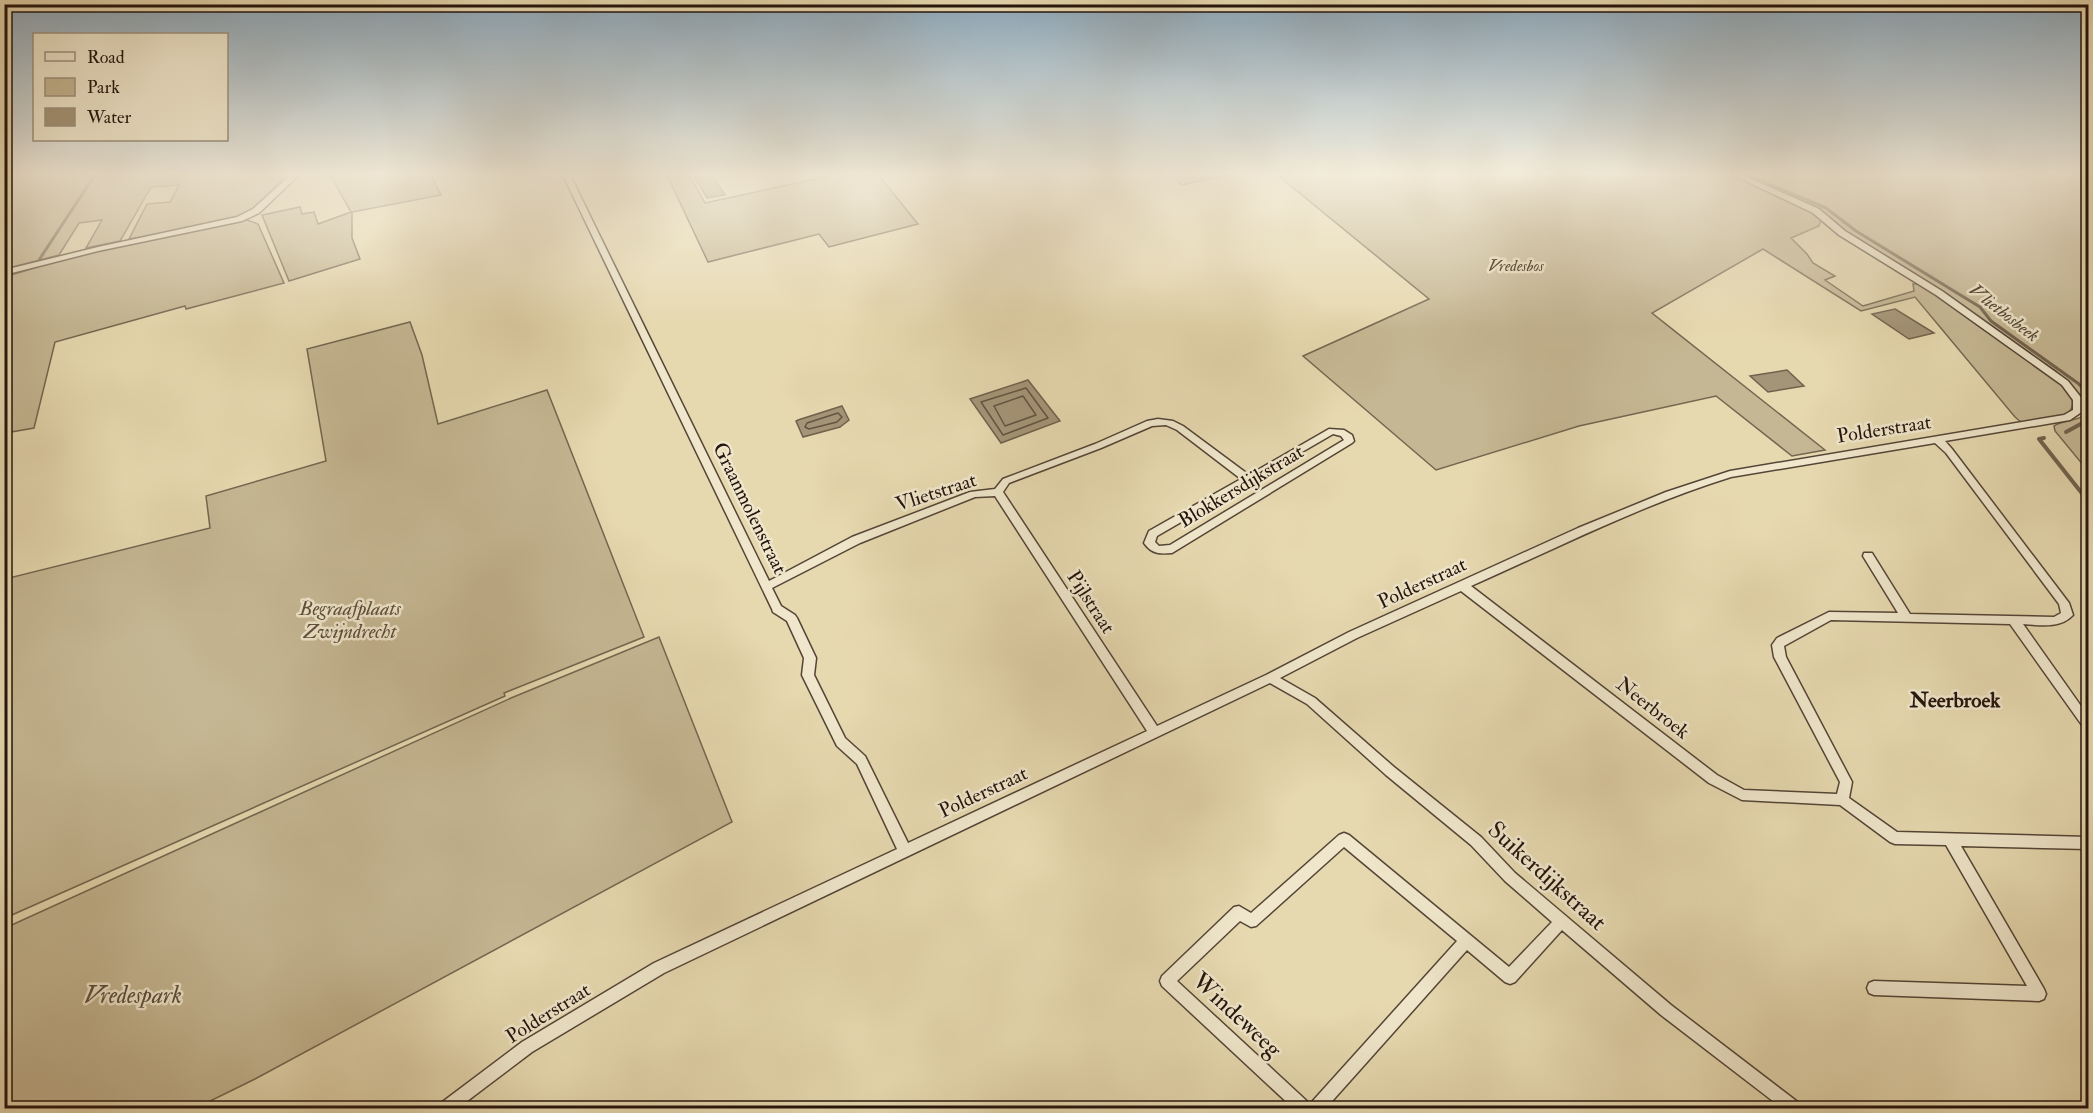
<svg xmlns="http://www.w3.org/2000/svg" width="2093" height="1113" font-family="'IM FELL Double Pica',serif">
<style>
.green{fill:#c5b793;stroke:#746650;stroke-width:1.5}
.water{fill:#a49578;stroke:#71614d;stroke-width:1.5}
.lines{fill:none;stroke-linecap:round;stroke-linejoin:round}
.shore{stroke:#645442;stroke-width:1.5}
.stream-far1{stroke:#71614d;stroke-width:3}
.stream{stroke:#71614d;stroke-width:4}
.minor-casing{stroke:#544536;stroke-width:3}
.minor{fill:#efe6cb;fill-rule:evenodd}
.labels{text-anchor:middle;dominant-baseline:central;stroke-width:5;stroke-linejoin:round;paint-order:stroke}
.far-park-label{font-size:16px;font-style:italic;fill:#5c4d3c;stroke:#efe6cb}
.far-water-label{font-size:18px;font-style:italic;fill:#574838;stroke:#efe6cb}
.street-label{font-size:20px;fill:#24140d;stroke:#efe6cb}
.park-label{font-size:20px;font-style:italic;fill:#5c4d3c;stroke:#efe6cb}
.neighbourhood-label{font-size:21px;font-weight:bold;fill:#24140d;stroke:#efe6cb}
.near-street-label{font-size:24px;fill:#24140d;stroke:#efe6cb}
.near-park-label{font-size:24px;font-style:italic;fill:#5c4d3c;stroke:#efe6cb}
</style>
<rect width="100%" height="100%" fill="#e6d8af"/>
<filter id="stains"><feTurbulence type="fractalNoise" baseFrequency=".00333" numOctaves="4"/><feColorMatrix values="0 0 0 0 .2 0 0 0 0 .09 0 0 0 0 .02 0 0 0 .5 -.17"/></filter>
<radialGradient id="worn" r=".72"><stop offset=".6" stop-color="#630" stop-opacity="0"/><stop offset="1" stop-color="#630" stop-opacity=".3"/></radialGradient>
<path class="green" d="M5,173H289C276,183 267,198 253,209C229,227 161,233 129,239L147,204L170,202L179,185L151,187L120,241L86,248L102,220L79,223L59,255L5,269Z
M329,173H430L441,195L352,212V238L360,259L289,281L262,215L300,207L302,214L314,212L318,224L351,212Z
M666,173H688L705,203L829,176L827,173H877L918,224L829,247L819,234L708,262Z
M1168,173H1234L1182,185Z
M1275,173H1727L1817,213L1821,220L1819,226L1791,238L1807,254L1813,263L1835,276L1825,280L1863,306L1914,291L1913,284H1921L2061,383C2069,393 2079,403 2067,414L2022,423L2015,417L1915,297L1861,311L1763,249L1652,313L1825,450L1792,456L1716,396L1579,426L1436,470L1303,356L1429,299Z
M1738,173H2088V471L2055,431L2054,426C2065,419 2078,422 2088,413L2087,404L2056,371L1950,298L1844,231L1823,212Z
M247,220L258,224L284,283L186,309L185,306L55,342L34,428L5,433V277L73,256Z
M410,322L422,355L438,424L547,390L644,637L504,693L505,696L5,918V579L210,528L206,496L326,461L307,349Z
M659,637L732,822L255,1079L196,1108H8L4,1070L5,928L511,698Z"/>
<path class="water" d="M692,173H711L725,195L707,198Z
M1895,309L1934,333L1909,339L1872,314Z
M1787,370L1804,386L1768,392L1750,376Z
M1028,380L1060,421L1001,443L970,399Z
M842,406L849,420L840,427L803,437L796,421L798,420Z"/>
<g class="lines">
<path class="shore" d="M1026,388L1048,418L1003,435L981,402Z
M1023,396L1036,415L1005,426L994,406Z
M838,413L842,417L837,422L809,429L805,427L807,423Z"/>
<path class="stream-far1" d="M1743,173L1826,208L1856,231L1980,307L1991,321L2079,384L2088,395
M39,260L96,173"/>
<path class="stream" d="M2066,432L2088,420
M2044,438L2039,439L2088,501"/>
<g class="minor-casing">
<path id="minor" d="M293,173H301L259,213L242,221L98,251L4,275V270L98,247L237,217L253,209Z
M562,173H569L769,581L852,537L970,492L995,489L1003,479L1095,444L1147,421L1158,419L1173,421L1183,426L1249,475L1329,429L1344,430L1352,435L1354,441L1352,443L1172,553C1159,554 1152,554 1144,543L1149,531L1241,479L1177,430L1166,425L1152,426L1101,448L1009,483L1003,492L1157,726L1266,675L1349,632L1578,528L1666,492L1730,471L2064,415L2073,410V400L2062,385L1936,295L1839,235L1813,213L1729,173H1738L1819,209L1845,231L1942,291L2068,381L2083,400V411L2070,420L1945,441L1952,449L2069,603L2073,615C2060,629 2040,625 2023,624L2088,716V730L2084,728L2010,624L1831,620L1784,646L1786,657L1852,782L1849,798L1897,832L2088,837V849L1961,846L2044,989L2046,994L2044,999L2039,1001L1874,995L1869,993L1867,988L1869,983L1874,981L2027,986L1946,845L1895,844L1890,842L1840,805L1742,800L1709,783L1461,591L1357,638L1280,678L1315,698L1394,767L1481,837L1515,873L1671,1005L1799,1103L1801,1108H1782L1661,1015L1562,930L1515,982L1510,984L1505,982L1467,950L1326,1108H1293L1162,986L1160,981L1162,976L1234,907L1239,906L1251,913L1339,835L1344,833L1349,835L1509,967L1552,922L1505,881L1471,845L1386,775L1307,704L1270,683L664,973L532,1052L458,1108H439L441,1103L522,1042L654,963L897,849L857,764L837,746L802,675L804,658L787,621L773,612L772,609ZM1333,434L1341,436L1344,440L1170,545L1159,546L1155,542L1157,536ZM1935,443L1946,453L2059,604L2061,613L2054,617L1910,614L1872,553H1864L1863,556L1898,613L1829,612L1777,638L1772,645L1774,657L1840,782L1837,794L1744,790L1717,775L1471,586C1557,548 1641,505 1731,477ZM995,496L1147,731L908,843L865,756L845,738L814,675L816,658L797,618L795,615L781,606L772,588L860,543L975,497ZM1344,847L1457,941L1310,1104L1177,981L1240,921L1251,927L1256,926Z"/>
</g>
<use href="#minor" class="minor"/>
</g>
<linearGradient id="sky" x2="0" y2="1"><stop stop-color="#8da8bb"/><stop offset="0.53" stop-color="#f4eddb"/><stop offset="1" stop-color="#f4eddb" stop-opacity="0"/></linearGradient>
<rect width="2093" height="328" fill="url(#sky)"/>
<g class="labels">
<g class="far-park-label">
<text x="1516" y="266">Vredesbos</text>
</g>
<g class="far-water-label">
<text transform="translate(2004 313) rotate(38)">Vlietbosbeek</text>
</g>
<g class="street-label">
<text transform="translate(1884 429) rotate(-9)">Polderstraat</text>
<text transform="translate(1241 486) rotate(-31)">Blokkersdijkstraat</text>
<text transform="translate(936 492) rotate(-18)">Vlietstraat</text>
<text transform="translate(750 508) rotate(64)">Graanmolenstraat</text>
<text transform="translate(1422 583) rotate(-25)">Polderstraat</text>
<text transform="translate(1091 602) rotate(57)">Pijlstraat</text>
<text transform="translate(1653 708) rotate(38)">Neerbroek</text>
<text transform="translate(983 792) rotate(-25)">Polderstraat</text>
<text transform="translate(548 1013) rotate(-32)">Polderstraat</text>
</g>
<g class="park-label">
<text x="350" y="608">Begraafplaats<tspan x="350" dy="23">Zwijndrecht</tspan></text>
</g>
<g class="neighbourhood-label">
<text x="1955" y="700">Neerbroek</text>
</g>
<g class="near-street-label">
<text transform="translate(1547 876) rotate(42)">Suikerdijkstraat</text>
<text transform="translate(1237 1015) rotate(43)">Windeweeg</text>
</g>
<g class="near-park-label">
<text x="133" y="995">Vredespark</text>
</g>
</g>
<rect width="2093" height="1113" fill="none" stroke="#e6d8af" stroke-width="24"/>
<rect x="6" y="6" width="2081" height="1101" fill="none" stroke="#24140d" stroke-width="3"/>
<rect x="12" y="12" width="2069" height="1089" fill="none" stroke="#24140d" stroke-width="1.5"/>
<rect x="33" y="33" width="195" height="108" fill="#efe6cb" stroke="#9e927f" stroke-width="1.5"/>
<rect x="45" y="52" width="30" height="9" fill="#efe6cb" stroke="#9e927f" stroke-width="1.5"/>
<text x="87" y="63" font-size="18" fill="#24140d">Road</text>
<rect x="45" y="78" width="30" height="18" fill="#c5b793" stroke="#9e927f" stroke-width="1.5"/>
<text x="87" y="93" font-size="18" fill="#24140d">Park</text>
<rect x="45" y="108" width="30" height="18" fill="#a49578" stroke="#9e927f" stroke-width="1.5"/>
<text x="87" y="123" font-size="18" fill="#24140d">Water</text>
<rect width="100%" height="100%" filter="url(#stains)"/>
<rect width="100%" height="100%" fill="url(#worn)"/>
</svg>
